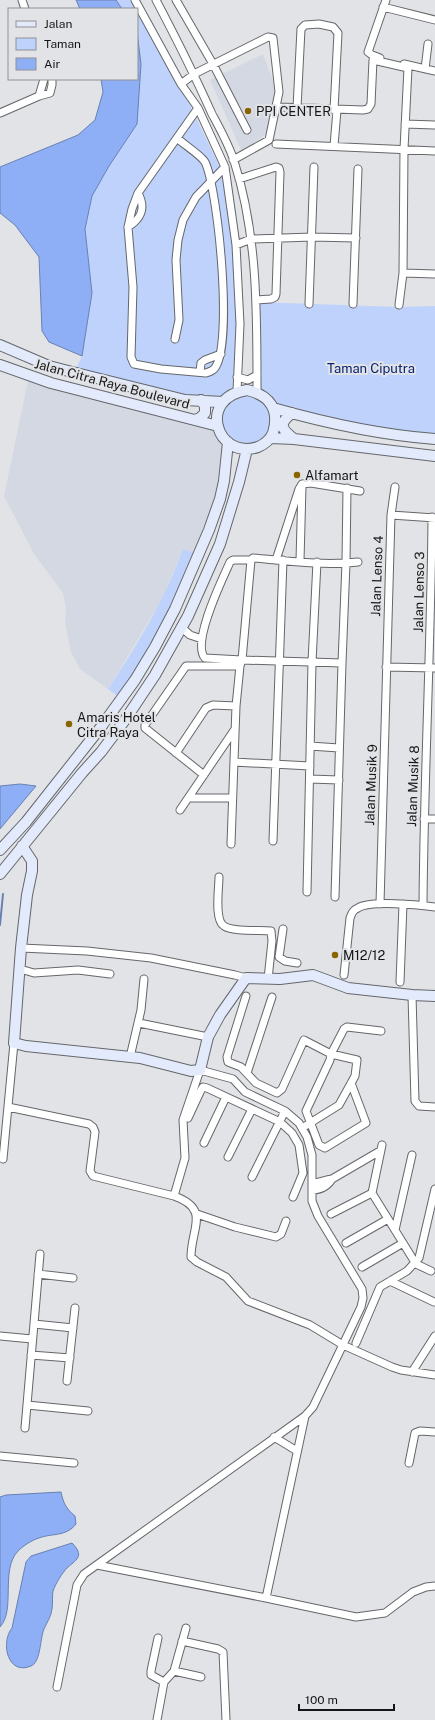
<svg xmlns="http://www.w3.org/2000/svg" width="435" height="1720" font-family="'Public Sans',sans-serif">
<style>
.built{fill:#d3d8e2}
.green{fill:#bed2fb}
.water{fill:#8eaff5;stroke:#6981b2}
.lines{fill:none;stroke-linecap:round;stroke-linejoin:round}
.stream{stroke:#6981b2;stroke-width:2}
.street-casing{stroke:#65676a;stroke-width:9}
.secondary-casing{stroke:#65676a;stroke-width:12}
.street{stroke:#fff;stroke-width:7}
.secondary{stroke:#e2eafb;stroke-width:10}
.poi-dot{fill:#886500;stroke:#e1e3e7;stroke-width:1.5}
.labels{text-anchor:middle;dominant-baseline:central;stroke-width:4;stroke-linejoin:round;paint-order:stroke}
.poi-label{font-size:13px;fill:#141516;stroke:#e1e3e7;text-anchor:start}
.park-label{font-size:13px;fill:#092371;stroke:#e1e3e7}
.street-label{font-size:13px;fill:#141516;stroke:#e1e3e7}
</style>
<rect width="100%" height="100%" fill="#e1e3e7"/>
<path class="built" d="M263,54L276,88L267,133L242,152L210,80Z
M29,376L219,430L228,442L223,480L198,554L183,549L161,601L108,689L80,669L71,652L65,622L66,608L63,593L34,554L4,496Z"/>
<path class="green" d="M116,0H135L180,84L220,168L234,232L240,324L236,392L258,393L256,302L398,307L435,306V439L274,408L271,438L247,449L222,437L219,408L189,398L75,371L82,356L92,293L85,229L92,196L109,166L137,124V9H122Z
M183,549L198,554L175,609L121,699L108,689C138,644 165,599 183,549Z"/>
<path class="water" d="M76,0H116L122,9H80Z
M137,32L141,64L137,124L109,166L92,196L85,229L92,293L82,356L49,342L42,331L39,257L15,225L0,213V167L78,135L95,120L103,92L101,79H137Z
M20,784L36,786L0,829V786Z
M61,1492C63,1502 66,1509 75,1516L76,1524C66,1537 52,1533 39,1538C32,1540 23,1546 18,1551C0,1570 16,1610 0,1627V1497L6,1495Z
M72,1543C84,1555 78,1559 68,1567C62,1573 56,1583 53,1591C52,1596 53,1603 52,1609C51,1617 47,1622 44,1629C40,1638 41,1662 31,1666C8,1676 0,1643 12,1628L26,1562L31,1556Z"/>
<g class="lines">
<path class="stream" d="M0,925L3,894"/>
<g class="street-casing">
<path id="street" d="M22,0L25,9
M135,0L181,84L198,108L225,167L236,245L240,324L237,392
M156,0C176,38 195,76 212,114C220,129 229,145 234,161C258,235 257,315 257,392
M176,0L213,64L247,130
M383,7L435,20
M380,58L372,55L368,52L386,0
M404,64L435,71
M425,69L428,44
M44,79L39,96L50,93L52,85V79
M181,84L194,74L268,37L273,38L279,92L269,140L233,160
M279,107L363,110L368,109L371,104L373,60L408,68L404,149L403,273L399,305
M297,108L301,29L305,25L319,24L333,27L338,33L334,110
M0,113L39,96
M405,124L435,125
M177,138C183,144 201,155 205,162C218,188 234,348 214,369C212,371 209,372 206,373L161,369L134,364L131,357L133,287L128,227L132,209L138,193L198,108
M276,144L435,151
M334,146L337,110
M239,179L276,167L279,168L280,172L276,294L275,297L271,299L256,300
M128,227C142,218 146,208 138,193
M236,245L251,239L312,237L356,238
M403,273L435,274
M309,304L314,167
M353,304L358,169
M175,339L179,320L176,260L178,240L183,220L196,197L225,167
M200,372L201,363L205,360L221,354
M237,377L248,380L257,375
M391,515L435,518
M251,560L242,660L205,658C191,643 222,580 230,562L233,560H251L253,558C287,561 324,566 358,562
M276,560L299,489L302,484L311,483L360,491
M300,561L302,486
M182,628L190,635L202,639
M386,667L435,668
M310,746L339,748
M176,753L206,708L213,705L236,706
M234,762L310,766
M204,775L145,728V725L186,666H240L242,660L342,663
M310,779L339,780
M189,798H232
M180,810L235,729
M424,819H435
M273,841L283,560
M231,844L236,706L240,666
M219,877C219,888 214,920 224,926C232,932 260,930 271,931L272,941L268,979
M307,892L312,662L317,562
M335,897L342,663L346,563L347,488
M380,904L391,515L395,487
M423,905C424,776 431,647 432,517
M283,929L279,957L285,961L297,963
M21,948L87,951L151,958L235,975L246,978
M20,969L34,973L78,970L110,974
M344,975L350,918C352,913 353,910 358,908C371,900 419,905 435,907
M400,982L403,904
M412,995L415,1101L419,1106L435,1107
M246,996L227,1057L228,1062L241,1067L256,1083L277,1093L282,1089L304,1040L331,1054L357,1060L355,1076L339,1105L302,1128
M139,1023L208,1037
M130,1057L141,1010L144,979
M247,1073L272,997
M351,1083L366,1123L325,1148L319,1145L306,1111L330,1060L331,1054L344,1029L347,1027L381,1031
M8,1107L89,1124L93,1127L95,1132L90,1171L93,1176L174,1196C211,1209 191,1228 191,1257L197,1262L226,1277L248,1301L310,1325L343,1345L392,1367L401,1370L435,1375
M188,1118L201,1090L203,1087L207,1088L280,1122L292,1133L299,1145L303,1173L293,1197
M204,1143L226,1097
M382,1145L372,1193L416,1264L431,1271
M228,1157L252,1109
M3,1159L14,1043
M252,1177L285,1111
M312,1183C319,1183 324,1180 332,1179
M312,1190C321,1190 327,1187 332,1179L380,1151
M174,1196L185,1158L183,1120L200,1070L233,1079L245,1092L285,1111L299,1123L307,1137L312,1155V1201L318,1216L362,1289L363,1298L361,1307L313,1407L305,1416L266,1598
M197,1214L235,1227L276,1237L281,1234L286,1221
M331,1214L372,1193
M395,1230L412,1155
M346,1243L388,1219
M362,1267L403,1243
M38,1274L73,1278
M390,1281L434,1302
M34,1324L73,1328
M0,1336L32,1339
M356,1343L380,1287L407,1271L419,1258L435,1189
M31,1355L70,1358
M412,1372L435,1336
M67,1381L75,1308
M27,1405L88,1411
M25,1428L40,1254
M274,1437L297,1451
M0,1456L74,1463
M409,1463L415,1433L420,1431L435,1432
M97,1565L266,1598L356,1617L385,1613L413,1592L426,1587L435,1586
M182,1641L218,1649L223,1652L226,1720
M174,1671L201,1677
M164,1682L174,1671L186,1628
M57,1687L77,1585L84,1574L305,1416
M157,1720L164,1682L151,1675V1671L158,1638"/>
</g>
<g class="secondary-casing">
<path id="secondary" d="M0,345L49,366L76,373L185,400L223,402
M0,365L51,383L218,426
M247,390C270,395 280,410 273,433C270,440 265,444 258,447C217,461 196,398 247,390Z
M273,408C326,423 380,435 435,439
M292,413C278,424 281,429 294,439
M195,420L200,418L205,413V406L201,400
M271,438L294,439L435,456
M22,846L32,861V871L27,895L21,948L14,1043L26,1046L140,1058L191,1071L200,1070L208,1037L220,1015L246,978L280,979L313,975L348,988L412,995L435,996
M0,850L26,822L101,727L135,680L155,647L175,609L209,530L220,499L224,481L228,442
M0,874L82,773L101,752L125,720L155,675L188,616L220,544L239,482L247,449"/>
</g>
<use href="#street" class="street"/>
<use href="#secondary" class="secondary"/>
</g>
<g class="poi-dot">
<circle cx="248" cy="111" r="4"/>
<circle cx="297" cy="475" r="4"/>
<circle cx="69" cy="724" r="4"/>
<circle cx="335" cy="955" r="4"/>
</g>
<g class="labels">
<g class="poi-label">
<text x="256" y="111">PPI CENTER</text>
<text x="305" y="475">Alfamart</text>
<text x="77" y="717">Amaris Hotel<tspan x="77" dy="15">Citra Raya</tspan></text>
<text x="343" y="955">M12/12</text>
</g>
<g class="park-label">
<text x="371" y="368">Taman Ciputra</text>
</g>
<g class="street-label">
<text transform="translate(112 384) rotate(15)">Jalan Citra Raya Boulevard</text>
<text transform="translate(377 576) rotate(-88)">Jalan Lenso 4</text>
<text transform="translate(419 592) rotate(-89)">Jalan Lenso 3</text>
<text transform="translate(371 785) rotate(-88)">Jalan Musik 9</text>
<text transform="translate(413 786) rotate(-88)">Jalan Musik 8</text>
</g>
</g>
<rect x="8" y="8" width="130" height="72" fill="#e1e3e7" stroke="#8f9193"/>
<rect x="16" y="21" width="20" height="6" fill="#e2eafb" stroke="#8f9193"/>
<text x="44" y="28" font-size="12" fill="#141516">Jalan</text>
<rect x="16" y="38" width="20" height="12" fill="#bed2fb" stroke="#8f9193"/>
<text x="44" y="48" font-size="12" fill="#141516">Taman</text>
<rect x="16" y="58" width="20" height="12" fill="#8eaff5" stroke="#8f9193"/>
<text x="44" y="68" font-size="12" fill="#141516">Air</text>
<path d="M299 1704v6h95v-6" fill="none" stroke="#141516" stroke-width="2"/>
<text x="305" y="1704" font-size="12" fill="#141516" stroke="#e1e3e7" stroke-width="3" paint-order="stroke">100 m</text>
</svg>
